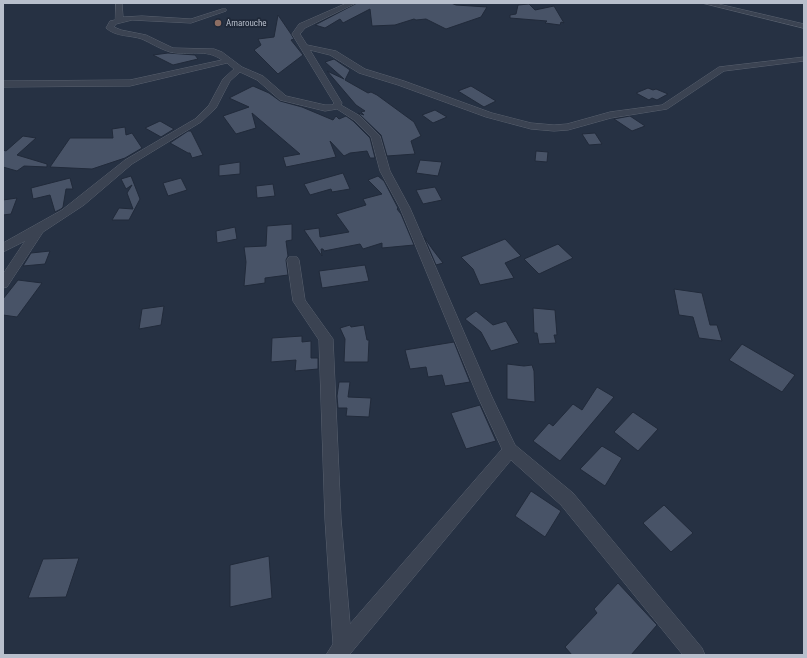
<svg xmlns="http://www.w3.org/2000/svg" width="807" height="658" font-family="'Roboto Condensed',sans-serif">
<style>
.building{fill:#485367;stroke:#212a3a}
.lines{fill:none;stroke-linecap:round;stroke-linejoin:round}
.minor-casing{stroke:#59616f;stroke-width:1}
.minor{fill:#3b4352;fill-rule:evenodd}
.education-dot{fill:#8d6e63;stroke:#1f2838;stroke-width:1.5}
.labels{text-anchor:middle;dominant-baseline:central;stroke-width:3.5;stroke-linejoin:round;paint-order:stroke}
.far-poi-label{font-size:9px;fill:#b8bfcc;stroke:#1f2838;text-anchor:start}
</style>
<rect width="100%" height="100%" fill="#263143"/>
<path class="building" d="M357,3H451L456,5L487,7L481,17L446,29L426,19L416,20L414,19L395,25L372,26L370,9L343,23L340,19L325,28L315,25Z
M529,4L535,10L554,6L564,23L561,22L560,25L545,23L547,21L510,18V15L516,14L518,5Z
M278,15L291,34L294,39L291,40L303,55L278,74L254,50L261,45L258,39L274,37Z
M168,53L195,55L198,59L173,65L153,55Z
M334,59L350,70L345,80L368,93L371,92L377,95L414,122L421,136L411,141L415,154L387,156L381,135L358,113L364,115L361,112L365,111L356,105L327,71L344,79L325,62Z
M253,86L269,93L280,101L302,107L333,120L336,116L339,119L346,116L353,121L370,138L375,158H370L367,151L350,153L344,156L330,141L336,157L286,167L283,157L300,154L252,113L256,128L236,134L223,116L249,107L229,98Z
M471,86L496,101L484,107L458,91Z
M648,88L653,90L656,89L668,94L657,100L652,98L649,100L636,93Z
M435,110L447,117L433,123L422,115Z
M630,116L645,126L632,131L614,119Z
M160,121L174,129L161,137L145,128Z
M125,127L126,135L132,133L142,148L125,158L92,169L50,167L70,138H113L112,129Z
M188,131H191L203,155L192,158L190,153H188L170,143Z
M595,133L602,144L589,145L582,134Z
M23,136L36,138L17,155L47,164V167L24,166L17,171L3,167V150L6,151Z
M536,151L548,152L547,162L535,161Z
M420,160L442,162L438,176L416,173Z
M240,162V174L219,176V165Z
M343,173L350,189L332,192L331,189L310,195L304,184Z
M131,176L140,199L129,220H112L119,208L133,209L127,193L132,185L126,189L121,179Z
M378,176L384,181L398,208L397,209L401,214L414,245L382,248V243L363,249L360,244L324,251L323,249H321L322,256L304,230L319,228L320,237L349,232L336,214L366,205L363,199L382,194L368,180Z
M70,178L73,189H66L63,207L61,209L55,212L50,195L33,199L31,188Z
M181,178L187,190L168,196L163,183Z
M273,184L275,196L257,198L256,186Z
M435,187L442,200L423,204L416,190Z
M17,198L11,214L3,215V200Z
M292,224V240L286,241L288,256L286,260L288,275L265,278V283L244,286L246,262L244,247L266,246L267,226Z
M235,227L237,239L217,243L216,231Z
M424,237L433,250L443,263L436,265Z
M505,239L521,256L505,263L514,278L480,285L473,269L461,257Z
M558,244L573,258L539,274L524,259Z
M50,251L45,264L23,266L31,253Z
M365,265L369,281L322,288L319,271Z
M18,280L42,283L17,317L3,315V299Z
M674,289L702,293L710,325H717L722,341L699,338L693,317L679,315Z
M164,306L161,325L139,329L142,309Z
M533,308L555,310L557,335H554L556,343L539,344L537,333H534Z
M476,311L493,325L506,321L519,343L491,351L481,332L465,319Z
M350,325L351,327L364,325L367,340H369L368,362H344L345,339L340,328Z
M302,336V342L311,341V358H318V369L295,371L296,360L271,362L272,338Z
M454,342L470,382L445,386L442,375L428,377L426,367L410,369L405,350Z
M742,344L795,375L782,392L729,360Z
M507,364L524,366L532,365L534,371L535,402L507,399Z
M339,382H350L348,397L371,398L369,417L346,416L347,408H338L337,396Z
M597,387L614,397L560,461L533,441L549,423L553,426L573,404L582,410Z
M480,405L496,441L466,449L451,413Z
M633,412L658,429L638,451L614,432Z
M602,446L622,458L605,486L580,469Z
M531,491L561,511L545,537L515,516Z
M664,505L693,533L671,552L643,523Z
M269,556L272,598L230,607V565Z
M79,558L66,597L28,598L43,559Z
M618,583L657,625L631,655H572L565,647L597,613L594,609Z"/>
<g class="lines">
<g class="minor-casing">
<path id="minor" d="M116,3H122L123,17L142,16L191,19L222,9H226V11L191,23L132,20L116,24L114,27L121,30L146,35L173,48L214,49L222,52L242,67L263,76L286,96L325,105H332L334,103L292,34L299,24L347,3H356L305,28L300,34L307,45L336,51L365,69L404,81L492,113L531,123L554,125L567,124L610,112L662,105L719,67L804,57V61L724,71L667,109L611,118L568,130L554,131L531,129L486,117L398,85L359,73L330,55L310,50L342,103L341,105L360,116L380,136L390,171L410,208L492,397L515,445L573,493L702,648L705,655H683L561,505L511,460L350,654L348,655H326L333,644L325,519L319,340L293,301L287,260L289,257H297L299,260L305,300L333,339L341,519L350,624L502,449L478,397L400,208L380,171L371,137L354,120L337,109L325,111L280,100L257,80L240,72L230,81L216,108L201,122L132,164L84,205L43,232L7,287L3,288V274L25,241L3,252V243L62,210L125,160L195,119L209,105L223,79L234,69L227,63L130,86L3,87V81L130,80L222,60C206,48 188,56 170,52C160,49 151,43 142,39C130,35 116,37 106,28L110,21L115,20Z
M702,3H714L804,24V28Z"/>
</g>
<use href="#minor" class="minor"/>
</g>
<circle class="education-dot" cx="218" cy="23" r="4"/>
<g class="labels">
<g class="far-poi-label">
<text x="226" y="23">Amarouche</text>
</g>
</g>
<rect width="807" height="658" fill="none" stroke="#b8bfcc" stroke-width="8"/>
</svg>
